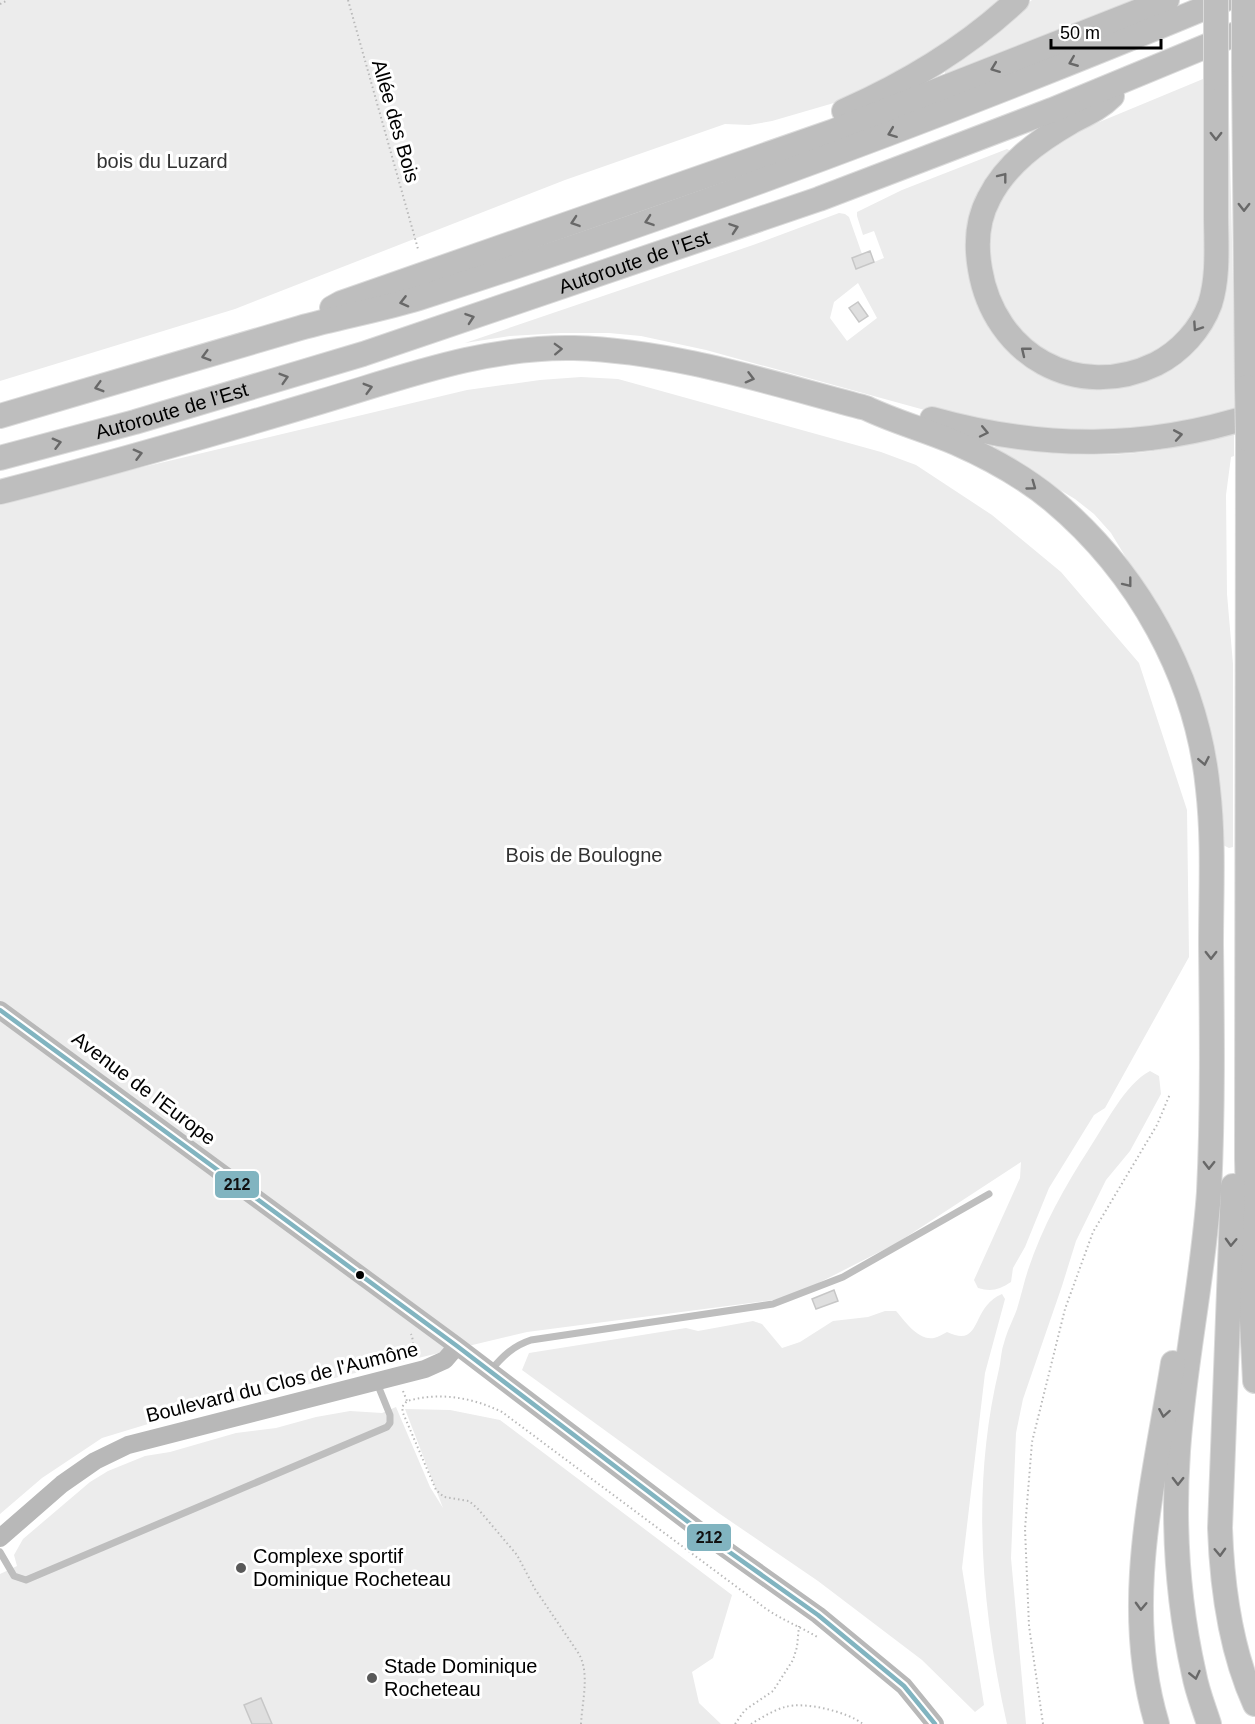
<svg xmlns="http://www.w3.org/2000/svg" width="1255" height="1724" font-family="Helvetica,sans-serif">
<style>
.green{fill:#ececec;fill-rule:evenodd}
.building{fill:#dfdfdf;stroke:#c7c7c7;stroke-width:1.5}
.lines{fill:none;stroke-linecap:round;stroke-linejoin:round}
.highway-casing{stroke:#dbdbdb;stroke-width:26}
.path{stroke:#b9b9b9;stroke-width:2;stroke-dasharray:1.5 3;stroke-linecap:butt}
.lane{stroke:#bebebe;stroke-width:7}
.secondary{stroke:#b8b8b8;stroke-width:18}
.highway{stroke:#bebebe;stroke-width:24}
.highway-bridge-casing{stroke:#dbdbdb;stroke-width:26;stroke-linecap:butt}
.highway-bridge{stroke:#bebebe;stroke-width:24}
.bus-1-casing{stroke:#fff;stroke-width:9}
.bus-1{stroke:#81b4c0;stroke-width:4.5}
.oneway{stroke:#686868}
.bus-dot{fill:#000;stroke:#fff;stroke-width:2}
.poi-dot{fill:#595959;stroke:#fff;stroke-width:2}
.labels{text-anchor:middle;dominant-baseline:central;stroke-width:6;stroke-linejoin:round;paint-order:stroke}
.street-label{font-size:20px;fill:#000;stroke:#fff}
.park-label{font-size:20px;fill:#333;stroke:#fff}
.poi-label{font-size:20px;fill:#000;stroke:#fff;text-anchor:start}
.line-badge{stroke:#fff;stroke-width:2}
.pale-badge-label{font-size:16px;text-anchor:middle;font-weight:bold;fill:#111}
</style>
<rect width="100%" height="100%" fill="#fff"/>
<path class="green" d="M0,0H1003L957,37L851,98L772,121L749,125L725,124L565,180L235,309L0,381Z
M1032,0H1135L947,75L945,74V70Z
M1228,74L1236,409L1214,419L1086,434L961,420L706,350L641,336L609,333H561L510,336L465,343L753,245L839,213L845,214L849,217L862,254L852,258L856,269L884,258L874,231L863,235L857,216V212L902,190L1007,149L1011,151L993,179L974,290L1079,384L1204,334L1223,76ZM858,283L877,318L847,341L830,318L834,302Z
M1203,79L1206,248L1203,287L1197,309L1175,338L1145,359L1088,368L1035,348L997,303L987,239L996,206L1020,171L1068,135Z
M581,377L618,379L881,452L916,465L992,515L1061,572L1139,663L1187,810L1189,957L1105,1108L1094,1115L1049,1188L1025,1247L1013,1268L1011,1282C999,1290 991,1292 978,1288L974,1280L1020,1178L1021,1162L897,1243L789,1298L527,1332L171,1417L102,1438L42,1478L0,1514V501L467,390L540,380Z
M1234,432V456L1231,457L1226,495L1227,594L1233,664V847L1229,848L1223,845L1219,787L1208,728L1139,579L1111,533L1094,514L1075,499L994,450L996,445C1051,456 1110,459 1166,449C1189,445 1211,438 1234,432Z
M1150,1071L1159,1076L1161,1094L1130,1151L1106,1180L1076,1241L1062,1286L1023,1399L1016,1433L1011,1558L1026,1724H1007C981,1608 971,1486 999,1369C1001,1361 1001,1351 1004,1343C1007,1331 1013,1320 1017,1309C1021,1296 1024,1282 1028,1270C1042,1227 1065,1186 1089,1149C1105,1125 1125,1084 1150,1071Z
M1002,1294L1005,1299L985,1373L962,1568L984,1705L975,1712L922,1660L818,1581L720,1514L522,1370L529,1353L686,1328L698,1331L753,1321L762,1324L782,1348L800,1342L833,1321L868,1317L885,1311H896C905,1321 918,1341 934,1338C938,1337 943,1334 947,1332C983,1349 970,1307 1002,1294Z
M396,1407L430,1487L443,1508L405,1409L450,1410L500,1420L732,1595L713,1658L692,1672L699,1703L721,1724H0V1574L17,1566L14,1555L23,1539L90,1482L108,1471L145,1456L170,1452L236,1433L276,1428L316,1417L350,1411L382,1413Z"/>
<path class="building" d="M870,251L874,262L856,269L852,258Z
M858,302L868,316L859,322L849,308Z
M834,1290L838,1301L816,1309L812,1299Z
M261,1698L272,1724H252L244,1705Z"/>
<g class="lines">
<g class="highway-casing">
<g id="highway">
<path d="M1244,65L1247,387"/>
<path d="M1112,96C1100,108 1086,114 1071,122C1038,141 1006,164 989,198C977,220 976,246 980,269C994,355 1077,402 1156,364C1180,352 1201,329 1210,304C1219,276 1216,243 1216,214C1216,169 1216,123 1216,78"/>
<path d="M844,111C907,83 966,48 1017,0"/>
<path d="M332,308L341,303L834,131L1167,0"/>
<path d="M0,416C100,387 199,357 300,328C339,317 380,310 419,298C692,211 960,110 1224,0"/>
<path d="M932,419C1043,450 1146,450 1255,415"/>
<path d="M1248,439L1247,1158L1250,1282L1255,1381"/>
<path id="s1" d="M0,458L135,422L363,354L819,199L1052,110L1255,26"/>
<path d="M0,492C108,465 216,433 323,401C404,377 487,346 574,348C674,351 770,383 866,408C895,422 926,430 956,443C990,458 1024,477 1052,500C1138,572 1197,677 1208,789C1214,841 1211,893 1211,945C1212,1027 1213,1110 1209,1192C1203,1279 1184,1364 1178,1451C1173,1524 1178,1603 1194,1674C1197,1691 1204,1708 1209,1724"/>
<path d="M1233,1186L1220,1528C1222,1587 1230,1649 1255,1704"/>
<path d="M1157,1724C1121,1605 1154,1482 1173,1363"/>
</g>
</g>
<path class="path" d="M348,0L418,249
M0,4L8,0
M408,1356C414,1350 414,1341 411,1334
M403,1391L407,1401
M581,1724C582,1702 590,1674 579,1654L535,1589L517,1555L479,1510L469,1501L444,1497L436,1490L403,1413L402,1407L407,1401C440,1392 471,1397 502,1412L765,1608C782,1620 801,1627 819,1638
M735,1724L745,1710L773,1691L793,1660L797,1647L799,1626
M751,1724C761,1718 774,1710 785,1707C804,1701 848,1712 863,1724
M1043,1724L1029,1626L1025,1529L1032,1442L1065,1309L1093,1232L1157,1125L1170,1094"/>
<path class="lane" d="M491,1370C503,1356 513,1346 531,1340L773,1304L843,1277L989,1194
M0,1552L14,1576L26,1580L387,1427L390,1423V1415L377,1383"/>
<path class="secondary" d="M0,1010L457,1346L704,1534L818,1615L904,1686L935,1724
M0,1538L62,1484L95,1461L128,1445L425,1369L445,1360L457,1346"/>
<use href="#highway" class="highway"/>
<g class="highway-bridge-casing">
<path id="highway-bridge" d="M1244,65V0
M1216,78V0
M1247,387L1248,439"/>
</g>
<use href="#highway-bridge" class="highway-bridge"/>
<g class="bus-1-casing">
<path id="bus-1" d="M0,1010L457,1346L704,1534L818,1615L904,1686L935,1724"/>
</g>
<use href="#bus-1" class="bus-1"/>
</g>
<defs><path id="oneway-chevron" d="M-2-3.5L2.5 0L-2 3.5" fill="none" stroke-width="1.6" stroke-linecap="round" stroke-linejoin="round" transform="scale(1.5)"/></defs>
<g class="oneway">
<use href="#oneway-chevron" transform="translate(1073 62) rotate(158)"/>
<use href="#oneway-chevron" transform="translate(995 68) rotate(159)"/>
<use href="#oneway-chevron" transform="translate(892 133) rotate(159)"/>
<use href="#oneway-chevron" transform="translate(1216 136) rotate(90)"/>
<use href="#oneway-chevron" transform="translate(1003 177) rotate(-52)"/>
<use href="#oneway-chevron" transform="translate(1244 207) rotate(90)"/>
<use href="#oneway-chevron" transform="translate(649 221) rotate(161)"/>
<use href="#oneway-chevron" transform="translate(575 222) rotate(161)"/>
<use href="#oneway-chevron" transform="translate(734 228) rotate(-19)"/>
<use href="#oneway-chevron" transform="translate(404 302) rotate(166)"/>
<use href="#oneway-chevron" transform="translate(470 318) rotate(-19)"/>
<use href="#oneway-chevron" transform="translate(1197 327) rotate(124)"/>
<use href="#oneway-chevron" transform="translate(558 349) rotate(-2)"/>
<use href="#oneway-chevron" transform="translate(1025 351) rotate(-141)"/>
<use href="#oneway-chevron" transform="translate(206 356) rotate(164)"/>
<use href="#oneway-chevron" transform="translate(284 378) rotate(-17)"/>
<use href="#oneway-chevron" transform="translate(750 378) rotate(15)"/>
<use href="#oneway-chevron" transform="translate(99 387) rotate(164)"/>
<use href="#oneway-chevron" transform="translate(368 388) rotate(-16)"/>
<use href="#oneway-chevron" transform="translate(984 432) rotate(12)"/>
<use href="#oneway-chevron" transform="translate(1178 435) rotate(-10)"/>
<use href="#oneway-chevron" transform="translate(57 443) rotate(-15)"/>
<use href="#oneway-chevron" transform="translate(138 454) rotate(-15)"/>
<use href="#oneway-chevron" transform="translate(1032 486) rotate(36)"/>
<use href="#oneway-chevron" transform="translate(1128 583) rotate(52)"/>
<use href="#oneway-chevron" transform="translate(1204 761) rotate(79)"/>
<use href="#oneway-chevron" transform="translate(1211 955) rotate(90)"/>
<use href="#oneway-chevron" transform="translate(1209 1165) rotate(91)"/>
<use href="#oneway-chevron" transform="translate(1231 1242) rotate(92)"/>
<use href="#oneway-chevron" transform="translate(1164 1413) rotate(100)"/>
<use href="#oneway-chevron" transform="translate(1178 1481) rotate(91)"/>
<use href="#oneway-chevron" transform="translate(1220 1552) rotate(88)"/>
<use href="#oneway-chevron" transform="translate(1141 1606) rotate(92)"/>
<use href="#oneway-chevron" transform="translate(1195 1675) rotate(77)"/>
</g>
<circle class="bus-dot" cx="360" cy="1275" r="5"/>
<g class="poi-dot">
<circle cx="241" cy="1568" r="6"/>
<circle cx="372" cy="1678" r="6"/>
</g>
<g class="labels">
<g class="street-label">
<text transform="translate(396 121) rotate(74)">Allée des Bois</text>
<text stroke="none"><textPath href="#s1" startOffset="664">Autoroute de l’Est</textPath></text>
<text stroke="none"><textPath href="#s1" startOffset="178">Autoroute de l’Est</textPath></text>
<text transform="translate(144 1088) rotate(37)">Avenue de l'Europe</text>
<text transform="translate(282 1382) rotate(-14)">Boulevard du Clos de l'Aumône</text>
</g>
<g class="park-label">
<text x="162" y="161">bois du Luzard</text>
<text x="584" y="855">Bois de Boulogne</text>
</g>
<g class="poi-label">
<text x="253" y="1556">Complexe sportif<tspan x="253" dy="23">Dominique Rocheteau</tspan></text>
<text x="384" y="1666">Stade Dominique<tspan x="384" dy="23">Rocheteau</tspan></text>
</g>
</g>
<g class="line-badge">
<rect x="214" y="1170" width="46" height="29" rx="6" fill="#81b4c0"/>
<rect x="686" y="1523" width="46" height="29" rx="6" fill="#81b4c0"/>
</g>
<g class="pale-badge-label">
<text x="237" y="1190">212</text>
<text x="709" y="1543">212</text>
</g>
<path d="M1051 39v9h110v-9" fill="none" stroke="#000000" stroke-width="3"/>
<text x="1060" y="39" font-size="18" fill="#000000" stroke="#ffffff" stroke-width="4.5" paint-order="stroke">50 m</text>
</svg>
